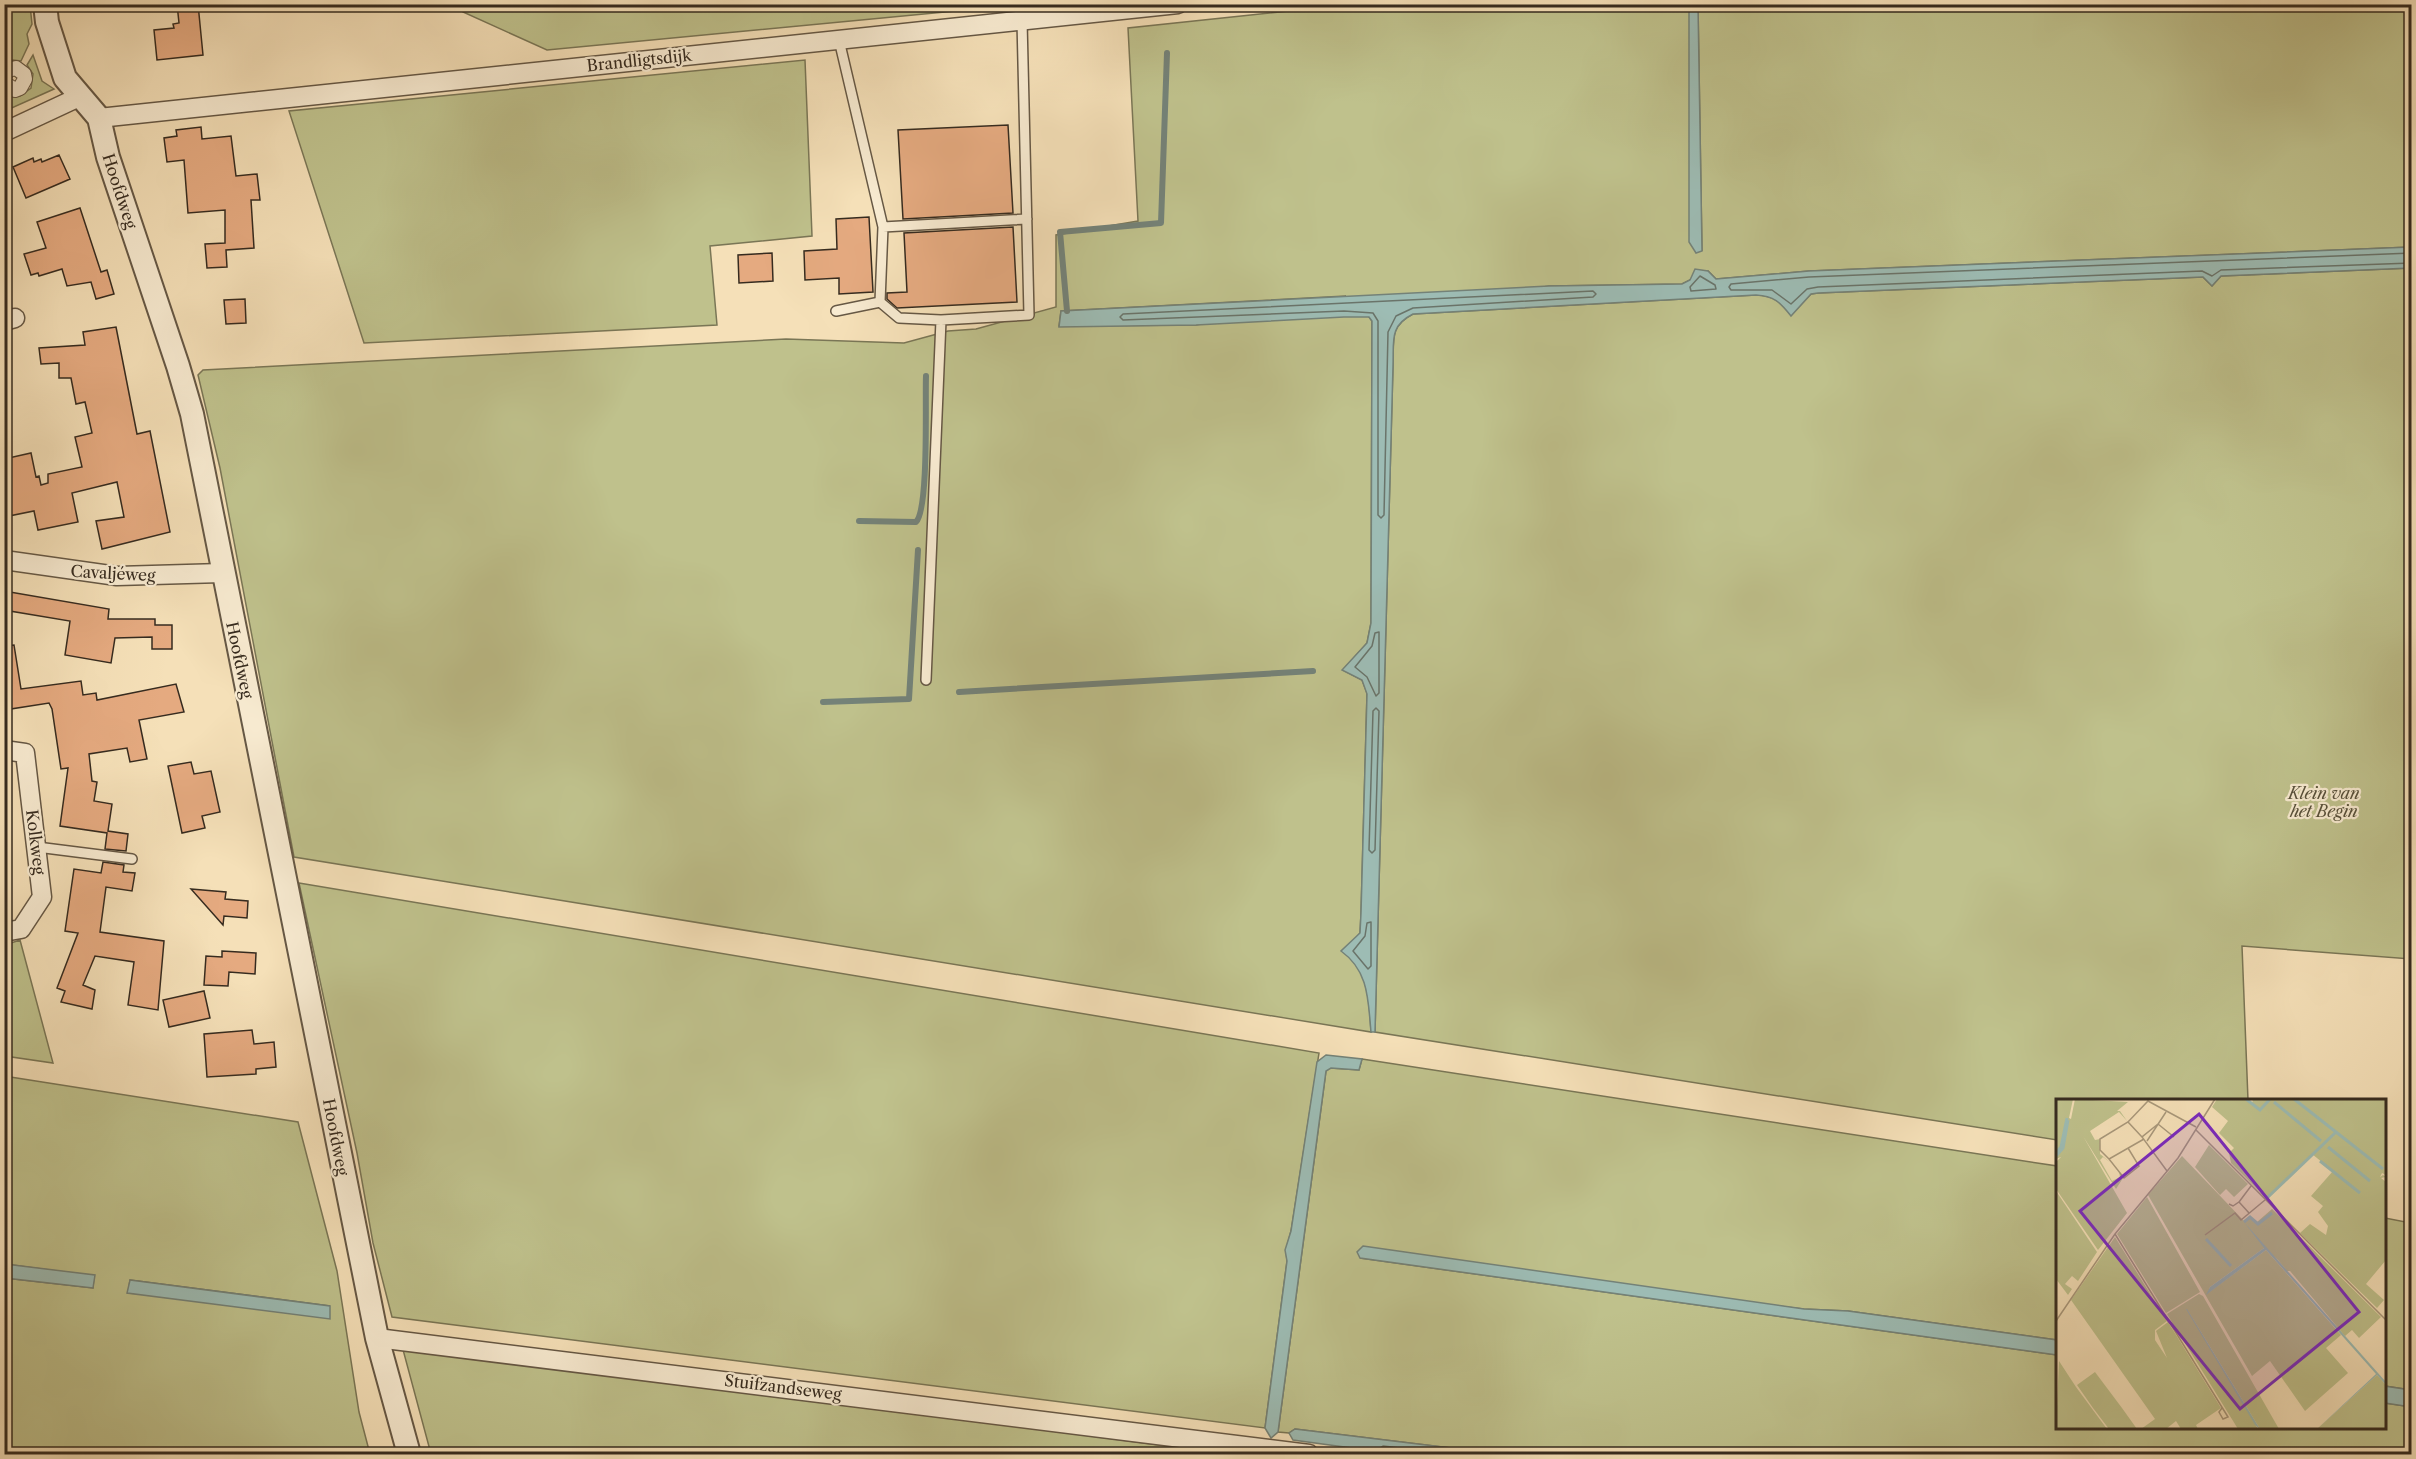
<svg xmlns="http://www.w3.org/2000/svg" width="2416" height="1459" font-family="'Libre Caslon Text',serif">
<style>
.green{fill:#bfc18c;stroke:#7a7656;stroke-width:1.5;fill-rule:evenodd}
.water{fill:#9dbcb4;stroke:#748278;stroke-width:1.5}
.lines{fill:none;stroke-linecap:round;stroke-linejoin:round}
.shore{stroke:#6a746a;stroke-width:1.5}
.stream{stroke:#748278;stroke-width:6}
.building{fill:#e5aa80;stroke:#362b1f;stroke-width:1.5}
.service-casing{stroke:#665845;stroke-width:12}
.pedestrian-casing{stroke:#665845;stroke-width:16}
.minor-casing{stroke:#665845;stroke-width:21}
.tertiary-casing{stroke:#665845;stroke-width:26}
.service{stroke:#f8ebd1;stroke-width:9}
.pedestrian{stroke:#f8ebd1;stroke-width:14}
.minor{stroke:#f8ebd1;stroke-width:18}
.tertiary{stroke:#f8ebd1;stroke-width:22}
.labels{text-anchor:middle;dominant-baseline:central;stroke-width:4.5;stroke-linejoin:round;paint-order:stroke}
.street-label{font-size:16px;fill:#362b1f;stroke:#f8ebd1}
.park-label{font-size:16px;font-style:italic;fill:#58503a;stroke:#f8ebd1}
.inset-river{fill:none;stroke:#9dbcb4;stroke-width:3}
.inset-road{fill:none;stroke:#a9987b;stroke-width:1.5}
.view{fill:#7b2cbf;fill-opacity:0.15;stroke:#7b2cbf;stroke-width:3}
.inset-edge{fill:none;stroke:#362b1f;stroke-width:3}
</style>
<rect width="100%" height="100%" fill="#f5e0b8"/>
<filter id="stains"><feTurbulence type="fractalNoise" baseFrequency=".00333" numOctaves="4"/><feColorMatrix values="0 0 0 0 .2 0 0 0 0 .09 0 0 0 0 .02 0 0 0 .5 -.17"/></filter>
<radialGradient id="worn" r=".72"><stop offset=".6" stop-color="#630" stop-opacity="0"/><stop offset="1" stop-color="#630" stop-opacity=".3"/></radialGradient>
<path class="green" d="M5,4L30,5L32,24L27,34L29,44L21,61L13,60L5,63Z
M1355,4L1690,5L1702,251L1698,5H2411V247L1809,271L1716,279L1708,271L1682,284L1549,286L1369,317L1372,321L1371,623L1367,643L1343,670L1362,680L1367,693L1361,913L1360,933L1352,943C1353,956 1358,963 1362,975C1369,992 1370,1013 1371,1032L294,857L220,468L198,375L203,370L786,339L904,343L948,331L976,329L1056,307V235L1138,221L1128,28ZM1346,296L1196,325L1059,326L1061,311Z
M462,5L1019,4V5L547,50L463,12Z
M33,55L42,81L54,89L5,111L9,96H20L31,88L33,74L27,65Z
M805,60L812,236L710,246L717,325L364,343L289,111Z
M2411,268V959L2242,946L2248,1100H2058L2057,1140L1375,1032L1393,366C1394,341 1389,326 1413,314L1756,295C1774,296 1780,301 1791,315L1811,294L1818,293L2203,277L2212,286L2221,276Z
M299,883L1319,1053L1291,1231L1286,1250L1287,1261L1265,1428L392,1317L373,1243L357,1153Z
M20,940L53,1063L5,1056V945Z
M1362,1059L2057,1166V1340L1848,1311L1804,1309L1360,1258L2057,1355L2058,1428H2384L2385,1403L2412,1407L2411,1454H1500L1295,1429L1289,1433L1278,1432L1326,1071L1330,1068L1359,1070Z
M4,1076L298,1122L337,1271L359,1412L370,1454H5V1278L93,1288L94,1276L5,1264ZM130,1280L330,1306L128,1293Z
M2385,1218L2411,1223V1390L2385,1386Z
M402,1346L1167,1446L1224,1454H431Z"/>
<path class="water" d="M1689,5H1698L1702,251L1696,253L1689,242Z
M2411,247V268L2221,276L2212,286L2203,277L1818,293L1811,294L1791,316C1780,302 1774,296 1756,295L1413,314C1389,326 1394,341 1393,366L1375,1032H1371C1368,1000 1369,971 1341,951L1360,933L1361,913L1367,694L1362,680L1342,670L1367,643L1371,623L1372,321L1369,317H1344L1196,325L1059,327L1061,311L1549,286L1682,284L1690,280L1695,269L1708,271L1716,279L1809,271Z
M1326,1055L1362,1059L1359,1070L1331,1068L1326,1071L1278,1432L1271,1438L1265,1428L1287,1261L1285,1250L1291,1231L1317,1062Z
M1363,1246L1804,1309L1848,1311L2057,1340V1355L1360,1258L1357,1252Z
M5,1264L95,1275L93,1288L5,1278Z
M130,1280L330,1306V1319L127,1293Z
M2384,1386L2411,1390V1407L2385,1403Z
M1295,1429L1500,1454H1396L1293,1440L1289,1433Z"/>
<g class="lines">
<path class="shore" d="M2412,253L1809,277L1731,284L1729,287L1731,290H1772L1791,304L1807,289L1818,287L2202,271L2212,276L2221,270L2412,263
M1700,276L1715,285L1716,289L1691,291L1690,287Z
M1593,291L1596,294L1593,297L1413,308L1396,316L1388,332L1384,515L1381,518L1378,515V321L1373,313L1344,311L1123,320L1120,317L1123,314Z
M1379,632V693L1376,696L1367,677L1355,667L1372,646L1375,633Z
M1376,708L1379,711L1375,850L1372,853L1369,850L1373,711Z
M1371,922V966L1368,969L1353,951L1365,936L1367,923Z
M1380,1454V1448L1383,1446L1451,1454"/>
<path class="stream" d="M1019,4V5
M1067,311L1060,232L1161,223L1167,53
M859,521L916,522C929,509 925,400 926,376
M959,692L1313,671
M823,702L909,699L918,550"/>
</g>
<path class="building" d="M177,4H198L203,55L157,60L154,30L174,28L173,24L179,23Z
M1008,125L1013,213L903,219L898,130Z
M201,127L202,139L231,136L236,176L257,174L260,200H251L254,248L226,250L227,267L207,268L205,244L225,243V210L188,213L184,160L167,162L164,138L177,136L176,130Z
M59,155L70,179L26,198L13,167L33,158L34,162L41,159L42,162Z
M80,208L101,272L107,270L114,294L96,299L91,282L67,286L62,269L39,276L38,273L31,275L24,254L46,248L37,222Z
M869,217L873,292L839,294V278L805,280L804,251L837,249L836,219Z
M1013,227L1017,302L897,308L887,299V293L907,292L904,233Z
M772,253L773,281L739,283L738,255Z
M245,299L246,323L226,324L224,300Z
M116,327L137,434L150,431L170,532L102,549L96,521L124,517L117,482L72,493L78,522L38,530L34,511L4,517V495H8L4,459L31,453L36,477L39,476L41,485L48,483V474L82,467L75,437L92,433L85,402L76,404L71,378H59V363L41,364L39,348L85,345L83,332Z
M4,591L109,609L108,619H155V625H172V649H152V637L115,638L111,663L65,655L70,621L4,610Z
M14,645L21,689L81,681L83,695L96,693L97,700L176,684L184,712L139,720L147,759L130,762L127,748L89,754L92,781L97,782L94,801L112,804L108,831L128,834L126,851L105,849L107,833L60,826L68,768L61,769L52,709L49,703L4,710V646Z
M191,762L194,774L211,771L220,812L202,816L205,828L182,833L168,766Z
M103,862L124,865L123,872L135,873L132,891L106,887L100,932L164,941L158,1010L128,1005L134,962L95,956L83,985L95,990L92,1009L61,1002L65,991L57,988L78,933L65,931L74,869L101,873Z
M191,889L226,892L225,899L248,901L247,918L224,916L223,925Z
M222,951L256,953L255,974L229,972L228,986L204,985L206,956L222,957Z
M204,991L210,1018L169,1027L163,1000Z
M252,1030L254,1044L274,1042L276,1067L256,1069V1074L207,1077L204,1034Z"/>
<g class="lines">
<g class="service-casing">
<path id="service" d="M839,40L883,227
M880,302L899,318L941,320
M836,311L880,302L883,227L1027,219
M926,680L941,320L1029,315L1022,21
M37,847L132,859"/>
</g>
<g class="pedestrian-casing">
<path id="pedestrian" d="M4,76L8,70L16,68L24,74L25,79L20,88L15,90L4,83"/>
</g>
<g class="minor-casing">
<path id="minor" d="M99,118L1178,4
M4,132L79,97
M4,321L15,318
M4,560L117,576L222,573
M4,750L25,753L42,897L21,929L4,932
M377,1338L1309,1454"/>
</g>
<g class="tertiary-casing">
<path id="tertiary" d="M45,4L47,22L65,78L99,118L108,157L178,366L192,414L377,1338L409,1454"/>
</g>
<use href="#service" class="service"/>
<use href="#pedestrian" class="pedestrian"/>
<use href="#minor" class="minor"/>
<use href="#tertiary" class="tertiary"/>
</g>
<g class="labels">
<g class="street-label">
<text transform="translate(639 60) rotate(-6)">Brandligtsdijk</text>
<text transform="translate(120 191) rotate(72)">Hoofdweg</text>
<text transform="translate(113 573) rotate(3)">Cavaljéweg</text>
<text transform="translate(240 660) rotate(78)">Hoofdweg</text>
<text transform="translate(36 842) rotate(83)">Kolkweg</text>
<text transform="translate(336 1137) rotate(79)">Hoofdweg</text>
<text transform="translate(783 1387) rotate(7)">Stuifzandseweg</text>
</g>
<g class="park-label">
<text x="2324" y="793">Klein van<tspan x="2324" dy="18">het Begin</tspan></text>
</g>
</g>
<g transform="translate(2056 1099)">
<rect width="330" height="330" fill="#f5e0b8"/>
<path d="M0,0H17L13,19L15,20L19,0L72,3L61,12H64L71,22L63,13L34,32L39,41L44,40V55L55,64L47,58L44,61L56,82L64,78L63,73L67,79L60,90L27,37L71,114L42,151L0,90V63L5,58L0,60ZM161,0H191L196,5L197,0H330V76L326,74L324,78L327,76L330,78L325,79L330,83V161L310,185L328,201L321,209L244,134L254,125L270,136L272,127L262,113L267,107L255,97L277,72L256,55L210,99L175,64L173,54L178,49L163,34L172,22L156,8ZM153,46L192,85L178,98L170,90L164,96L139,68ZM126,57L188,122L194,118L201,123L216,110L325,218L303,239L296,231L289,237L234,172H231L222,161L208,149L154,188L152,194L210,151L285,236L270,249L292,274L249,312L214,262L196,277L92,96ZM0,92L41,153L22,182L16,177L9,185L16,190L12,196L0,180ZM91,98L144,193L110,214L61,135ZM59,138L111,222L99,231V241L111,259L100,232L112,223L165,309L140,326L142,330H125L120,322L110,330H85L99,320L15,201ZM143,195L147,197L223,330H204L131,210L202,330H182L111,215ZM3,262L20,288L51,330H0ZM39,273L66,309L81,330H53L37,309L21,286ZM321,276L330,286V330H261Z" fill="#bfc18c"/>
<path d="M188,123L330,283V286L321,276L261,330L320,275L210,151L150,196L154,188L208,149ZM130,210H131L204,330L199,326Z" fill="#9dbcb4"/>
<path class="inset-river" d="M190,0L204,11L214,0M238,0L327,70M218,3L265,42M272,48L314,82M0,54L5,48L11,19M0,57L7,49L12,21M264,62L304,94M211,99L279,34M188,123L194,118L202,125L216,114M150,140L175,167"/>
<path class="inset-road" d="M72,23L86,38M102,25L86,38L111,72M102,25L118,38M140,31L330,221M91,42L110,13M72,49L83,67L68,79L53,60L88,40M53,60L44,51V40L72,23L92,2L140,28M183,103L195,87M173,105L177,107L183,103L193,114M59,135L172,318L167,320L163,313L166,309M149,136L179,114L185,121L209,101M0,222L59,135L122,59L159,0"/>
<path class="view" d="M143,15L303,213L184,310L24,112Z"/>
<rect width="330" height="330" class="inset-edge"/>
</g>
<rect width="2416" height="1459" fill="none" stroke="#f5e0b8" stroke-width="24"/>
<rect x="6" y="6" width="2404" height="1447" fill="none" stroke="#362b1f" stroke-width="3"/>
<rect x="12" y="12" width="2392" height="1435" fill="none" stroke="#362b1f" stroke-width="1.5"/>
<rect width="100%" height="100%" filter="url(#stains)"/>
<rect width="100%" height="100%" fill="url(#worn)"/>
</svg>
